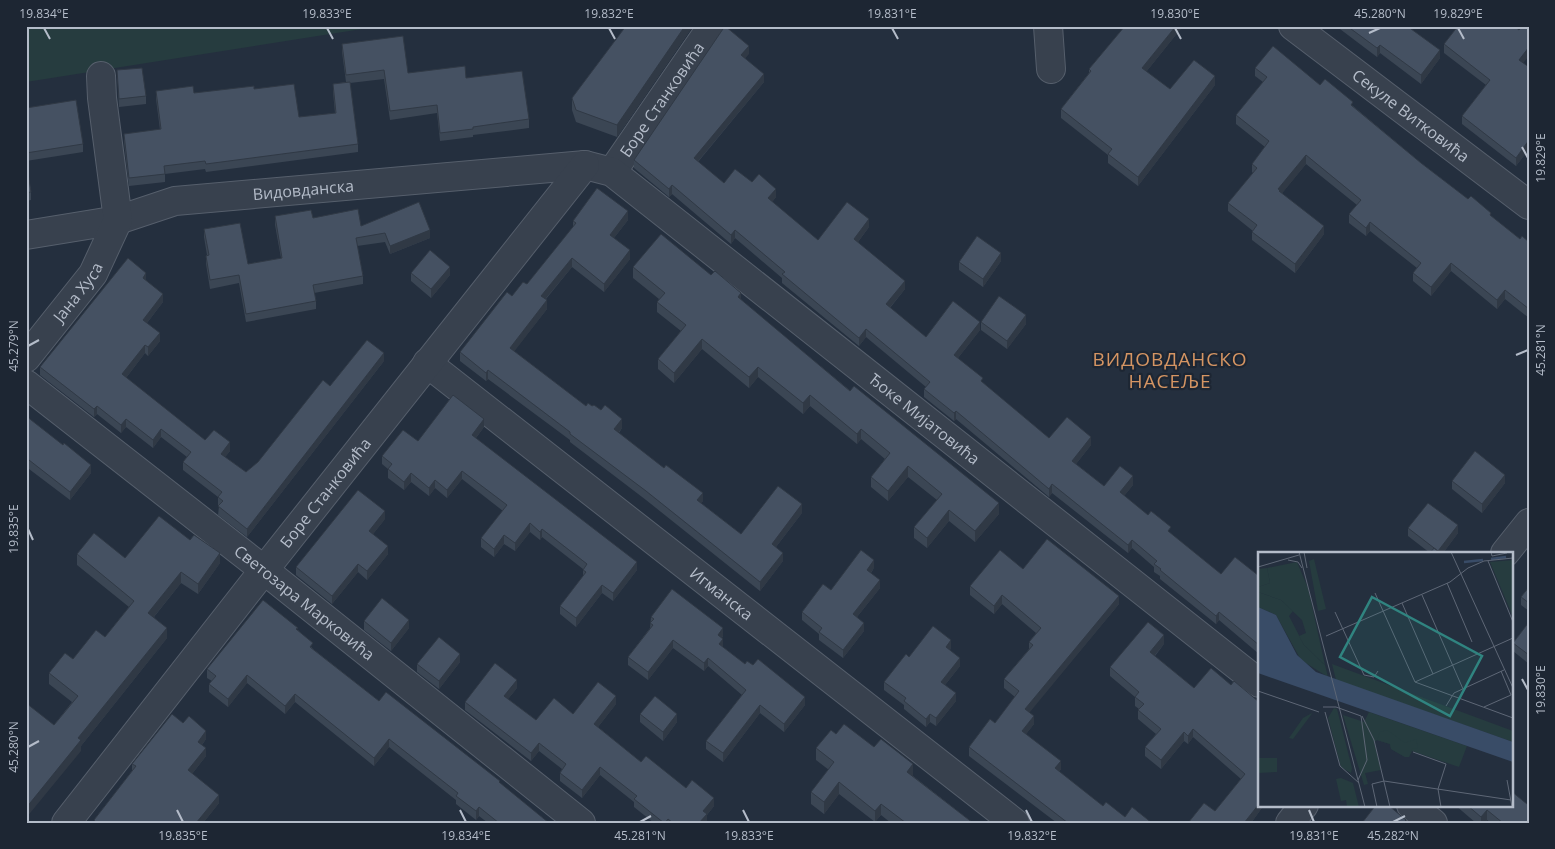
<svg xmlns="http://www.w3.org/2000/svg" width="1555" height="849" font-family="'Open Sans',sans-serif">
<style>
.grass{fill:#263c3f}
.lines{fill:none;stroke-linecap:round;stroke-linejoin:round}
.minor-casing{stroke:#565f6c;stroke-width:30}
.minor{stroke:#38414e;stroke-width:28}
.wall{fill:#3b4654}
.shaded-wall{fill:#303945}
.building{fill:#455162;stroke:#303945}
.ticks{fill:none;stroke:#b4bcc9;stroke-width:2}
.labels{text-anchor:middle;dominant-baseline:central;stroke-width:4.5;stroke-linejoin:round;paint-order:stroke}
.street-label{font-size:16px;fill:#b4bcc9;stroke:#1d2633}
.quarter-label{font-size:19px;letter-spacing:1px;fill:#d59563;stroke:#1d2633}
.inset-river{fill:none;stroke:#394c67;stroke-width:2.5}
.inset-road{fill:none;stroke:#5e6776;stroke-width:1}
.view{fill:#308480;fill-opacity:0.15;stroke:#308480;stroke-width:2.5}
.inset-edge{fill:none;stroke:#b4bcc9;stroke-width:2.5}
.neatline{fill:none;stroke:#b4bcc9;stroke-width:2}
.ticks-label{font-size:12px;text-anchor:middle;fill:#b4bcc9}
</style>
<rect width="100%" height="100%" fill="#242f3e"/>
<path class="grass" d="M26,26H381L26,82Z"/>
<g class="lines">
<g class="minor-casing">
<g id="minor">
<path d="M1048,26L1051,69"/>
<path id="s1" d="M1293,26L1529,205"/>
<path id="s2" d="M612,172L711,28"/>
<path id="s3" d="M26,235L118,220L175,201L585,165L612,172L1259,683"/>
<path id="s4" d="M26,358L93,274L118,220L102,98L101,76"/>
<path id="s5" d="M427,363L1015,823"/>
<path id="s6" d="M26,384L264,570L581,823"/>
<path d="M1505,553L1529,523"/>
<path d="M1411,805L1433,823"/>
<path id="s7" d="M66,823L264,570L585,165"/>
<path d="M1290,823L1304,805"/>
</g>
</g>
<use href="#minor" class="minor"/>
</g>
<path class="wall" d="M626,26H693L617,137L576,122L572,110V98Z
M1125,26H1183L1146,72L1170,89L1215,85L1138,186L1108,163V155L1061,118V109L1089,73V69Z
M1336,26H1407L1440,58L1421,84L1380,53L1377,57Z
M342,44L408,73L466,78L529,119V128L473,135V137L440,141L437,113L390,120L384,79L350,83L358,144V152L206,172L205,169L165,174V182L129,186L124,142V134L160,130L156,99V91L194,93L254,89L299,117L335,113L333,92V84L346,82L342,52Z
M1444,44L1523,63L1529,67V149L1516,166L1462,124V116L1486,85L1444,53Z
M749,54L745,58L764,82L698,162L724,183L752,182L776,197L772,202L818,240L869,227L858,242L905,289L890,308L926,337L980,330L958,358L983,383L1049,438L1091,445L1076,464L1104,486L1133,485L1124,496L1221,574L1259,576V654L1219,620L1216,624L1160,579V576L1154,572V567L1132,548L1128,553L1052,493L1049,497L956,419L954,421L924,397V389L926,387L866,337L859,346L782,283V278L735,238L731,244L672,194L669,197L634,168V160Z
M1255,68L1320,85L1353,106L1421,163L1520,239L1529,242V318L1505,299L1497,309L1451,271L1431,296L1413,281V273L1417,268L1370,231L1366,236L1349,223V214L1357,205L1306,164L1282,193L1324,234L1295,273L1252,240V232L1253,231L1228,211V203L1253,173L1252,172V164L1265,147L1236,124V115L1263,82L1255,76Z
M117,70L146,96V104L119,107Z
M26,108L83,144V152L26,161L31,192V200L26,201Z
M275,216L313,218L430,238L390,254L385,242L357,246L363,276V284L314,293L316,301V309L246,322L239,283L210,289L206,264V256L207,255L204,237V229L248,264L281,258L275,225Z
M628,220L614,238L630,259L604,292L572,267L546,299L547,309L514,351L586,406L622,428L619,433L703,501L701,503L741,534L802,513L776,547L783,561L760,591L646,500L570,442V440L488,379L486,381L460,361V352L512,296L527,284L573,228V221Z
M1001,261L983,287L959,270V262Z
M633,267L711,275L741,300L999,514L975,542L949,521L927,548L914,538V527L937,500L908,477L888,501L871,487V477L885,459L861,439L857,444L810,406L803,414L758,377L749,388L702,349L674,383L658,369V359L681,331L657,312V302L659,299L633,278Z
M411,273L450,275L431,298L411,281Z
M146,281L163,302L147,323L160,341L148,356L145,353L126,378L205,440L230,451L225,457L246,472L258,462L330,386L384,361L247,537L218,515L219,506L218,505V497L183,470V462L187,457L161,437L153,448L126,427L121,433L97,414L94,417L40,375V367Z
M981,322L1026,324L1007,349L981,330Z
M26,416L91,473L70,500L29,469L26,472Z
M484,427L476,438L637,570L613,601L602,593L576,627L560,614V606L583,577V569L542,537L540,540L530,532L515,551L504,544L494,557L481,547V538L503,511L462,479L447,498L435,488L429,496L411,482L404,490L388,478V469L382,464V456L418,441Z
M1452,481L1505,483L1482,513L1452,489Z
M385,519L373,534L388,554L367,580L358,572L332,604L296,575V567Z
M1408,528L1458,533L1443,553H1430L1408,536Z
M77,554L125,558L220,563L198,594L181,583L154,617L167,638L81,746V751L54,725L72,702L49,684V673L73,659L105,637L129,607L77,565Z
M874,568L871,573L880,588L857,617L864,631L843,658L819,640V634L802,620V612L831,590Z
M1023,569L1119,604L1029,712L1034,724L1026,734L1061,769L1059,772L1103,806L1125,817L1152,823H1057L969,756V747L995,723L1015,697L1004,688V679L1029,649V642L1036,633L1002,604L994,614L970,595V586Z
M1529,587V611L1521,605V597Z
M651,617L723,636L722,638L723,647L745,664L805,705L784,732L760,713L723,762L706,749V741L742,695L708,666L704,671L673,648L648,680L628,665V657L650,628Z
M364,621L409,628L391,651L364,630Z
M1529,622V664L1513,651V643Z
M298,630L313,649L379,701L500,783L549,823H488L479,816L476,820L456,804V800L389,747L374,766L295,702L285,714L247,683L228,707L209,692V684L212,681L207,678V669Z
M1164,644L1155,656L1194,688L1264,805L1251,823H1188L1215,811L1241,779L1193,737L1188,744L1184,741L1161,769L1145,756V747L1156,734L1138,719V710L1139,709L1135,706V697L1110,676V667Z
M951,648L950,650L960,666L945,685L956,701L936,726L930,722L926,727L904,709V705L884,690V682L909,657Z
M460,662L439,689L417,672V664Z
M517,688L508,699L536,720L573,714L616,704L598,727L641,762L686,788L714,806L707,815V822L706,823H654L634,807V802L600,775L582,798L560,781V773L562,769L539,751L531,761L465,710V702Z
M640,714L677,722L663,741L640,722Z
M183,723L206,739L202,745L206,756L192,774L219,803L203,823H94V820L132,771V764Z
M836,734L874,747L913,776L973,823H891L881,815L875,822L839,794L824,814L811,804V792L829,770L816,760V748Z
M1455,805H1511L1529,823H1491L1487,820L1485,823H1476Z"/>
<path class="shaded-wall" d="M685,26H693L617,137V125Z
M1176,26H1183L1142,77V68Z
M1380,45V53L1377,57V48Z
M749,46V54L741,63V55Z
M1529,47V56L1519,68V60Z
M1440,50V58L1421,84V75Z
M764,74V82L694,166V158Z
M1215,76V85L1138,186V177Z
M1529,140V149L1516,166V158Z
M1306,155V164L1280,196L1278,189Z
M672,185V194L669,197V189Z
M776,189V197L768,207V198Z
M628,211V220L610,243V235Z
M869,219V227L854,247V239Z
M1370,222V231L1366,236V228Z
M1324,226V234L1295,273V264Z
M430,230V238L390,254V246Z
M735,230V238L731,244V235Z
M630,250V259L604,292V284Z
M1001,253V261L983,287V279Z
M572,258V267L541,304V296Z
M1451,263V271L1431,296V287Z
M450,267V275L431,298V289Z
M146,273V281L143,278Z
M905,281V289L886,312V304Z
M1505,290V299L1497,309V300Z
M741,293V303L738,297Z
M163,294V302L143,328V320Z
M547,300V309L510,357V348Z
M1026,315V324L1007,349V341Z
M980,322V330L954,363V355Z
M866,329V337L859,346V338Z
M160,333V341L148,356V347Z
M702,339V349L674,383V373Z
M145,345V353L122,383V374Z
M384,353V361L247,537V529Z
M758,367V377L749,388V377Z
M488,370V379L486,381V373Z
M810,395V406L803,414V403Z
M97,406V414L94,417V409Z
M956,411V419L954,421V413Z
M126,419V427L121,433V425Z
M484,419V427L472,443V435Z
M622,419V428L614,438V429Z
M161,429V437L153,448V440Z
M861,429V439L857,444V434Z
M1091,437V445L1072,469V461Z
M230,442V451L221,462V454Z
M29,460V469L26,472V464Z
M91,465V473L70,500V492Z
M908,466V477L888,501V491Z
M462,471V479L447,498V490Z
M411,473V482L404,490V482Z
M1505,475V483L1482,513V504Z
M1133,476V485L1120,501V492Z
M435,480V488L429,496V488Z
M1052,484V493L1049,497V489Z
M703,493V501L697,509V500Z
M999,503V514L975,542V531Z
M802,504V513L772,552V544Z
M949,510V521L927,548V538Z
M385,511V519L369,539V531Z
M530,523V532L515,551V543Z
M1458,525V533L1443,553H1438V551Z
M542,529V537L540,540V532Z
M504,535V544L494,557V549Z
M1132,540V548L1128,553V545Z
M388,546V554L367,580V571Z
M220,553V563L198,594V584Z
M783,553V561L760,591V582Z
M874,560V568L867,578V570Z
M637,562V570L613,601V593Z
M358,564V572L332,604V596Z
M181,572V583L148,624V613Z
M880,580V588L853,622V614Z
M602,585V593L576,627V618Z
M1002,595V604L994,614V606Z
M1119,596V604L1025,718V709Z
M1219,612V620L1216,624V616Z
M409,620V628L391,651V643Z
M864,623V631L843,658V650Z
M167,628V638L81,746V751L26,818V808L78,738Z
M723,628V636L718,643V635Z
M1164,635V644L1150,661V652Z
M723,639V647L719,644Z
M673,640V648L648,680V672Z
M951,640V648L946,655V647Z
M460,654V662L439,689V681Z
M708,658V666L704,671V663Z
M960,658V666L941,690V682Z
M247,675V683L228,707V699Z
M517,680V688L504,704V696Z
M956,693V701L936,726V718Z
M295,694V702L285,714V706Z
M616,696V704L594,732V724Z
M805,697V705L784,732V724Z
M760,705V713L723,762V753Z
M677,714V722L663,741V732Z
M930,714V722L926,727V719Z
M1034,716V724L1022,739V731Z
M1193,729V737L1188,744V736Z
M206,731V739L198,750V742Z
M1184,732V741L1161,769V760Z
M389,739V747L374,766V758Z
M539,743V751L531,761V753Z
M206,748V756L188,779V770Z
M1061,761V769L1055,777V768Z
M913,764V776L907,783V772Z
M600,767V775L582,798V790Z
M839,782V794L824,814V802Z
M219,795V803L203,823H196Z
M714,798V806L707,815V822L706,823H699L703,811Z
M881,804V815L875,822V811Z
M1259,804V805H1264L1251,823H1244Z
M479,807V816L476,820V811Z
M1487,810V820L1485,823H1481V817Z"/>
<path class="building" d="M626,26H685L617,125L576,110L572,98Z
M725,26L749,46L741,55L764,74L694,158L724,183L735,169L752,182L759,174L776,189L768,198L818,240L847,202L869,219L854,239L905,281L886,304L926,337L953,301L980,322L954,355L983,378L981,381L1049,438L1067,417L1091,437L1072,461L1104,486L1120,466L1133,476L1120,492L1148,515L1151,511L1171,527L1168,531L1221,574L1235,557L1259,576V645L1219,612L1216,616L1160,570L1161,569L1154,564L1157,561L1132,540L1128,545L1052,484L1049,489L956,411L954,413L924,389L930,382L866,329L859,338L782,274L785,272L735,230L731,235L672,185L669,189L634,160Z
M1125,26H1176L1142,68L1170,89L1194,60L1215,76L1138,177L1108,154L1112,149L1061,109L1091,71L1089,69Z
M1347,26H1407L1440,50L1421,75L1380,45L1377,48Z
M1458,26H1514L1519,30L1522,26H1529V47L1519,60L1529,67V140L1516,158L1462,116L1490,80L1444,44Z
M403,36L408,73L465,66L466,78L522,71L529,119L473,127V129L440,133L437,105L390,111L384,70L346,75L342,44Z
M1273,46L1320,85L1325,79L1353,102L1351,105L1421,163L1468,199L1471,196L1491,213L1490,215L1520,239L1522,236L1529,242V309L1505,290L1497,300L1451,263L1431,287L1413,273L1421,263L1370,222L1366,228L1349,214L1361,200L1306,155L1278,189L1280,190L1279,191L1324,226L1295,264L1252,232L1257,225L1228,203L1257,168L1252,164L1269,141L1236,115L1267,77L1255,68Z
M142,68L146,96L119,99L117,70Z
M350,82L358,144L206,164L205,161L164,166L165,174L129,178L124,134L161,129L156,91L193,86L194,93L254,86V89L294,84L299,117L336,113L333,84Z
M76,100L83,144L26,153V108Z
M26,161L31,192L26,193Z
M597,188L628,211L610,235L630,250L604,284L572,258L541,296L547,300L510,348L586,406L588,403L592,406L594,405L601,410L605,405L622,419L614,429L664,468L666,465L703,493L697,500L741,534L778,486L802,504L772,544L783,553L760,582L646,491L570,434V432L488,370L486,373L460,352L507,292L512,296L523,282L527,284L576,223L573,221Z
M419,202L430,230L390,246L385,233L356,238L363,276L313,285L316,301L246,314L239,275L210,280L206,256L209,255L204,229L240,223L248,264L282,258L275,216L311,210L313,218L358,209L361,226Z
M661,234L711,275L715,271L741,293L738,297L850,391L854,386L999,503L975,531L949,510L927,538L914,527L942,494L908,466L888,491L871,477L890,453L861,429L857,434L810,395L803,403L758,367L749,377L702,339L674,373L658,359L686,325L657,302L665,293L633,267Z
M977,236L1001,253L983,279L959,262Z
M430,250L450,267L431,289L411,273Z
M128,258L146,273L143,278L163,294L143,320L160,333L148,347L145,345L122,374L205,440L214,430L230,442L221,454L246,472L258,462L323,380L330,386L367,340L384,353L247,529L218,506L223,501L218,497L222,492L183,462L191,452L161,429L153,440L126,419L121,425L97,406L94,409L40,367Z
M999,296L1026,315L1007,341L981,322Z
M453,395L484,419L472,435L637,562L613,593L602,585L576,618L560,606L586,572L583,570L587,564L542,529L540,532L530,523L515,543L504,535L494,549L481,538L507,505L462,471L447,490L435,480L429,488L411,473L404,482L388,469L392,464L382,456L403,430L418,441Z
M26,416L63,445L64,443L91,465L70,492L29,460L26,464Z
M1475,451L1505,475L1482,504L1452,481Z
M358,490L385,511L369,531L388,546L367,571L358,564L332,596L296,567Z
M1428,503L1458,525L1438,551L1408,528Z
M159,516L190,540L194,535L220,553L198,584L181,572L148,613L167,628L78,738L81,740L26,808V703L54,725L78,696L49,673L65,653L73,659L96,630L105,637L134,601L77,554L94,533L125,558Z
M1047,539L1119,596L1025,709L1034,716L1022,731L1061,761L1055,768L1103,806L1106,802L1125,817L1132,807L1152,823H1068L969,747L990,719L995,723L1019,691L1004,679L1033,645L1029,642L1041,628L1002,595L994,606L970,586L1000,550L1023,569Z
M1434,548L1440,553H1430Z
M861,550L874,560L867,570L880,580L853,614L864,623L843,650L819,632L822,628L802,612L823,584L831,590Z
M1529,587V603L1521,597Z
M672,589L723,628L718,635L723,639L719,644L745,664L747,661L753,665L758,659L805,697L784,724L760,705L723,753L706,741L746,690L708,658L704,663L673,640L648,672L628,657L653,625L650,623L654,619L651,617Z
M382,598L409,620L391,643L364,621Z
M263,600L298,628L296,629L313,643L310,647L379,701L386,692L500,781L499,782L549,823H499L479,807L476,811L456,796L458,793L389,739L374,758L295,694L285,706L247,675L228,699L209,684L216,676L207,669Z
M1148,622L1164,635L1150,652L1194,688L1211,668L1231,685L1234,681L1259,702V804L1244,823H1188L1204,803L1215,811L1245,774L1193,729L1188,736L1184,732L1161,760L1145,747L1161,729L1138,710L1144,704L1135,697L1139,692L1110,667Z
M1529,622V655L1513,643Z
M933,626L951,640L946,647L960,658L941,682L956,693L936,718L930,714L926,719L904,701L906,698L884,682L906,654L909,657Z
M439,637L460,654L439,681L417,664Z
M495,663L517,680L504,696L536,720L554,698L573,714L598,682L616,696L594,724L641,762L646,756L686,788L692,780L714,798L703,811L707,814L699,823H673L668,819L665,823H664L634,799L637,796L600,767L582,790L560,773L566,764L539,743L531,753L465,702Z
M655,696L677,714L663,732L640,714Z
M172,714L183,723L189,716L206,731L198,742L206,748L188,770L219,795L196,823H97L94,820L136,766L132,764Z
M844,724L874,747L881,739L913,764L907,772L973,823H906L881,804L875,811L839,782L824,802L811,792L834,762L816,748L831,730L836,734Z
M1511,791L1527,804L1529,801V823H1503L1487,810L1481,817L1467,805H1511Z
M1376,805H1388L1406,820L1404,822V823H1362Z"/>
<path class="ticks" d="M44,28L50,39M327,28L333,39M609,28L615,39M892,28L898,39M1175,28L1181,39M1458,28L1464,39M1369,33L1380,28M1522,147L1528,158M28,346L39,340M1516,355L1528,350M28,529L33,540M1522,679L1528,690M28,747L39,741M177,810L183,822M460,810L466,822M743,810L749,822M1026,810L1032,822M1309,810L1314,822M640,822L651,816M1393,822L1405,816"/>
<g class="labels">
<g class="street-label">
<text stroke="none"><textPath href="#s2" startOffset="88">Боре Станковића</textPath></text>
<text stroke="none"><textPath href="#s1" startOffset="148">Секуле Витковића</textPath></text>
<text stroke="none"><textPath href="#s3" startOffset="282">Видовданска</textPath></text>
<text stroke="none"><textPath href="#s4" startOffset="84">Јана Хуса</textPath></text>
<text stroke="none"><textPath href="#s3" startOffset="991">Ђоке Мијатовића</textPath></text>
<text stroke="none"><textPath href="#s7" startOffset="420">Боре Станковића</textPath></text>
<text stroke="none"><textPath href="#s5" startOffset="374">Игманска</textPath></text>
<text stroke="none"><textPath href="#s6" startOffset="354">Светозара Марковића</textPath></text>
</g>
<g class="quarter-label">
<text x="1170" y="359">ВИДОВДАНСКО<tspan x="1170" dy="22">НАСЕЉЕ</tspan></text>
</g>
</g>
<g transform="translate(1258 552)">
<rect width="255" height="255" fill="#242f3e"/>
<path d="M56,7L68,57L60,59L51,9ZM255,8V65L232,10ZM0,40L23,48L35,59L31,64L46,93L67,113L70,125L43,108L18,63L0,55ZM74,112L255,179V190L78,128ZM76,156L79,157L94,216L93,221L83,215L70,166ZM111,160L209,194L201,215L154,199L151,205H147L133,197L132,192L119,188L116,190L123,218L107,221L110,232L106,233L85,163L106,170ZM54,161L53,163L35,187L31,186L45,166ZM0,206H19V220L0,221ZM83,226L95,231L101,255H89L88,248L83,249L78,227Z" fill="#263c3f"/>
<path d="M39,10L50,36L67,113L46,93L41,84L48,81L44,68L23,48L0,40V35L12,31L9,16ZM129,178L147,191L158,187L160,196L154,197L151,205H147L133,197L132,192L119,188L122,180Z" fill="#263c3f"/>
<path d="M9,16L12,31L0,35V17Z" fill="#263c3f"/>
<path d="M0,55L18,63L39,103L58,120L255,190V210L0,121Z" fill="#394c67"/>
<path class="inset-river" d="M233,7L248,5M206,10L225,8"/>
<path class="inset-road" d="M41,0L107,255M46,0L49,16M193,0L255,136M233,0L234,4L249,1M30,8L40,10L44,16M230,9L255,70M0,15L41,3M189,31L214,90M117,41L157,130M164,43L205,137M144,51L175,122M77,60L106,123L116,125L120,119M68,84L192,30L210,16L226,9L255,6M157,130L255,86M157,130L255,166M0,139L61,160M188,154L196,141L246,118M65,155H78L103,164L109,208L100,228M226,155L253,143L243,119M67,160L82,214L101,231M104,164L116,188L132,255M155,200L188,212L180,237L183,255M249,228L254,255M119,255L114,232L126,229L253,248"/>
<path class="view" d="M114,45L224,104L192,164L82,105Z"/>
<rect width="255" height="255" class="inset-edge"/>
</g>
<rect width="1555" height="849" fill="none" stroke="#1d2633" stroke-width="55"/>
<rect x="28" y="28" width="1500" height="794" class="neatline"/>
<g class="ticks-label">
<text x="44" y="18">19.834°E</text>
<text x="327" y="18">19.833°E</text>
<text x="609" y="18">19.832°E</text>
<text x="892" y="18">19.831°E</text>
<text x="1175" y="18">19.830°E</text>
<text x="1380" y="18">45.280°N</text>
<text x="1458" y="18">19.829°E</text>
<text transform="translate(1541 158) rotate(-90)" y="4">19.829°E</text>
<text transform="translate(14 346) rotate(-90)" y="4">45.279°N</text>
<text transform="translate(1541 350) rotate(-90)" y="4">45.281°N</text>
<text transform="translate(14 529) rotate(-90)" y="4">19.835°E</text>
<text transform="translate(1541 690) rotate(-90)" y="4">19.830°E</text>
<text transform="translate(14 747) rotate(-90)" y="4">45.280°N</text>
<text x="183" y="840">19.835°E</text>
<text x="466" y="840">19.834°E</text>
<text x="640" y="840">45.281°N</text>
<text x="749" y="840">19.833°E</text>
<text x="1032" y="840">19.832°E</text>
<text x="1314" y="840">19.831°E</text>
<text x="1393" y="840">45.282°N</text>
</g>
</svg>
